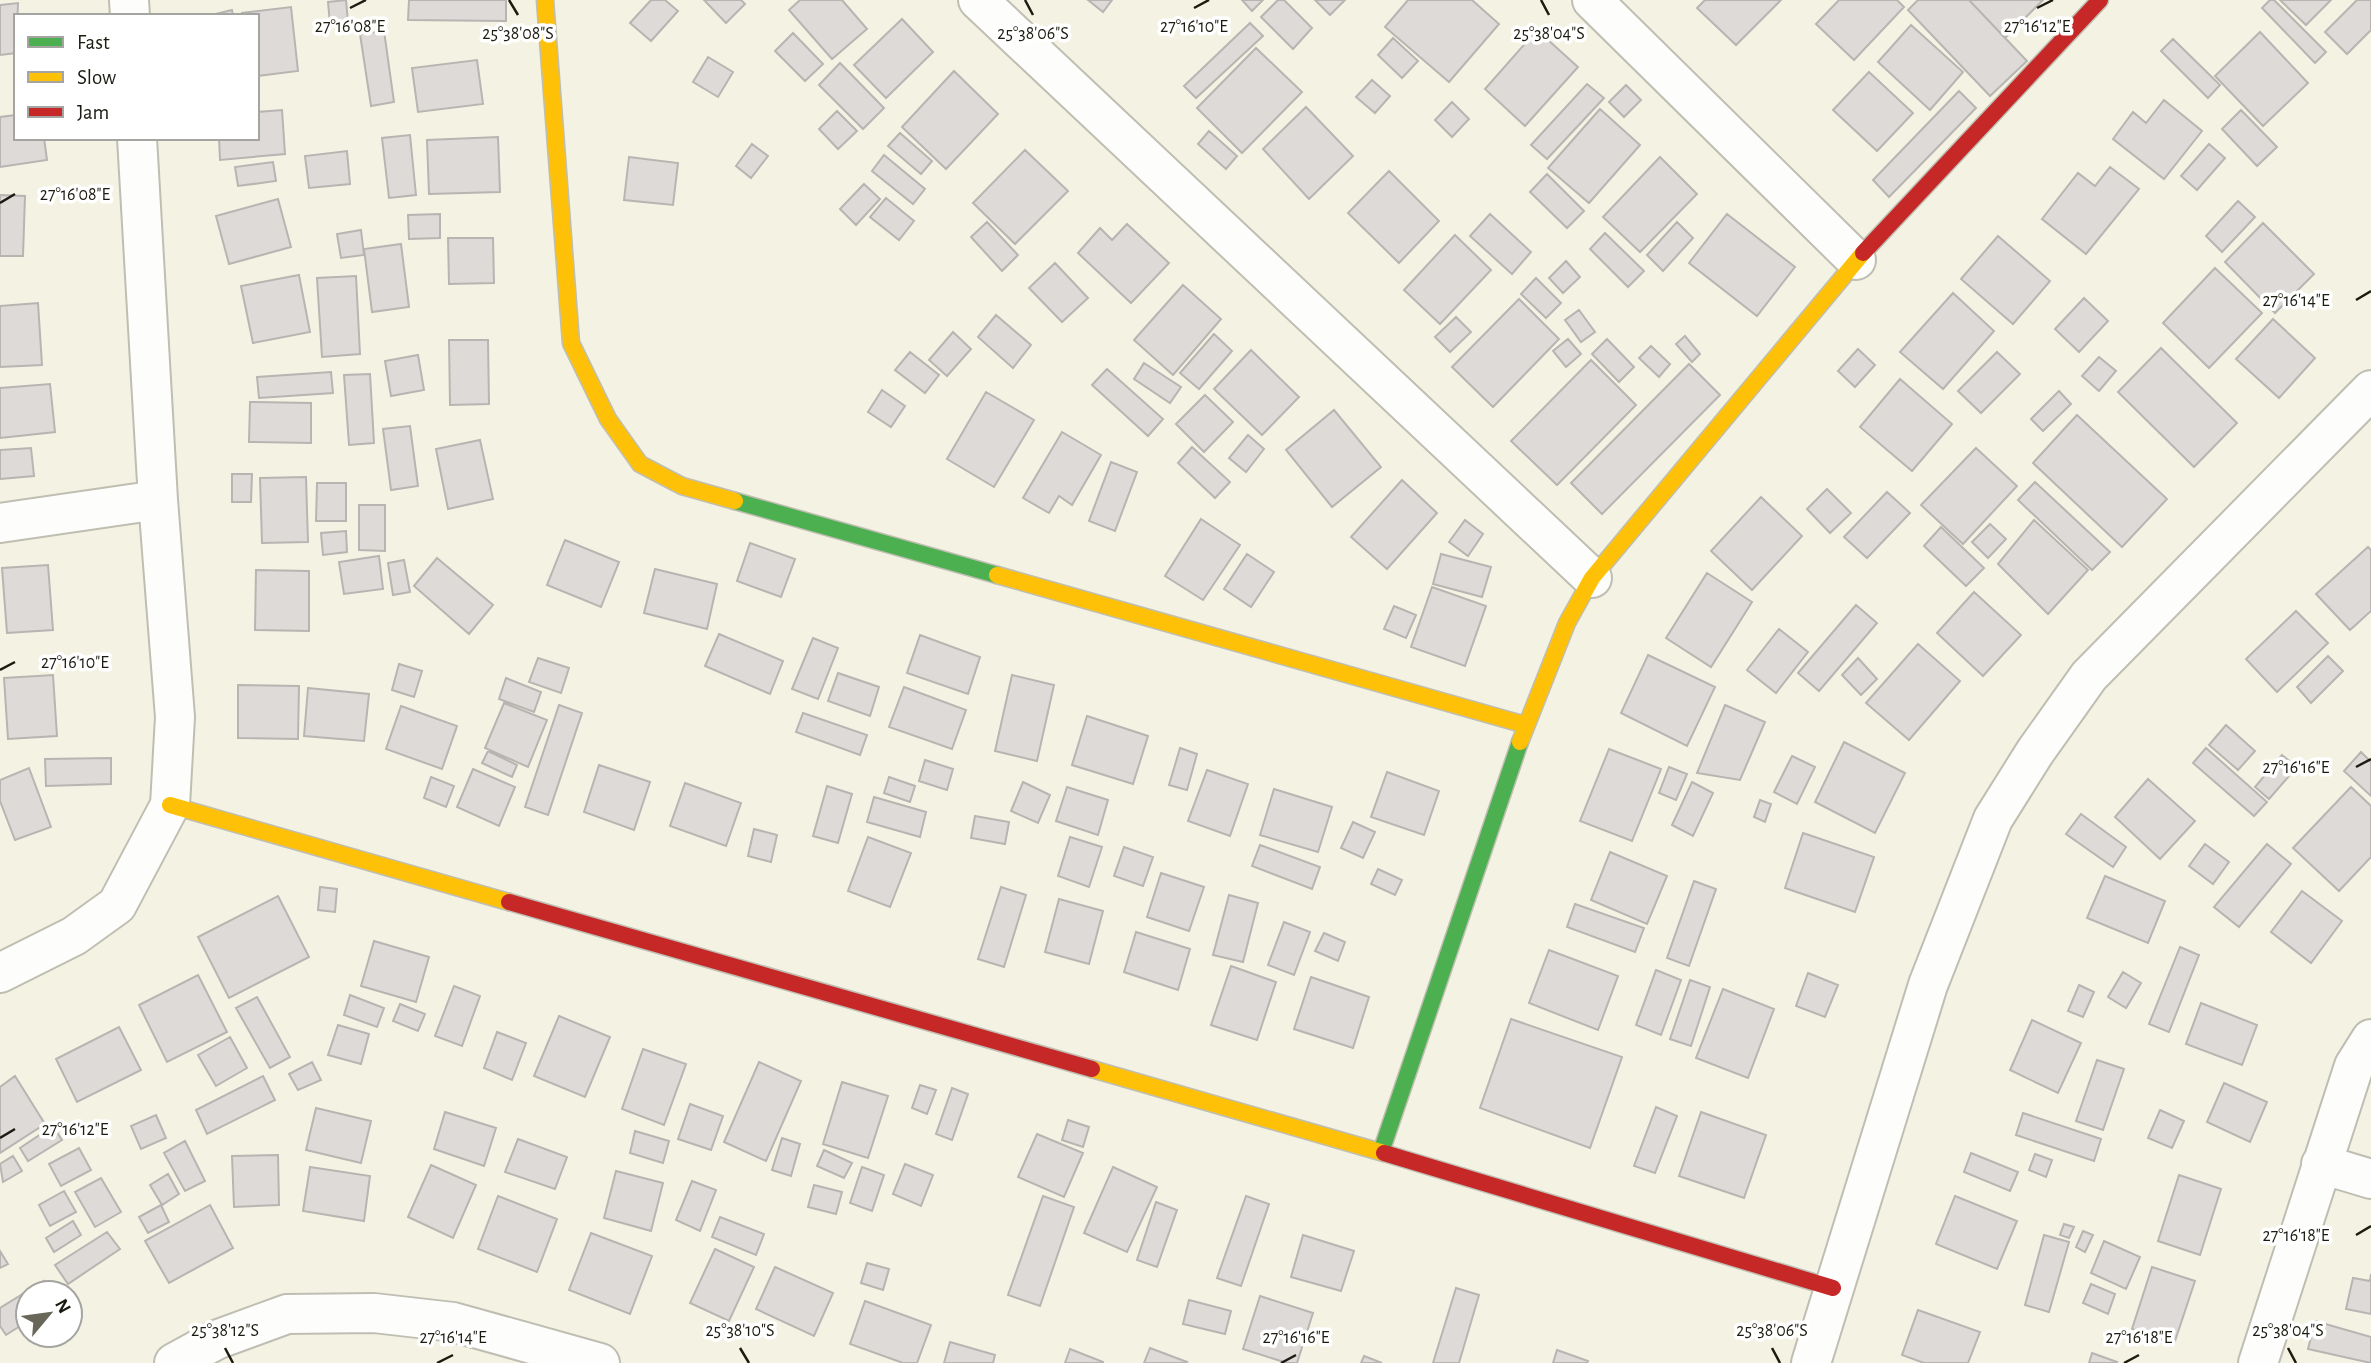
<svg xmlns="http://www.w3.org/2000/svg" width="2371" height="1363" font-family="'Alegreya Sans',sans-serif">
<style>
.building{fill:#dedad7;stroke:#b8b4b2;stroke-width:2}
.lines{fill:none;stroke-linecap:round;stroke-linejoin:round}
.street-casing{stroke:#bfbeb2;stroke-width:42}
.fast-casing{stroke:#bfbeb2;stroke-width:19}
.slow-casing{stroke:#bfbeb2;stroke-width:19}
.jam-casing{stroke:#bfbeb2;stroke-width:19}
.street{stroke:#fdfdfb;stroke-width:38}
.fast{stroke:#4caf50;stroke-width:16}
.slow{stroke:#ffc107;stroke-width:16}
.jam{stroke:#c62828;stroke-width:16}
.ticks{fill:none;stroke:#1c1b11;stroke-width:2.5}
.ticks-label{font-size:18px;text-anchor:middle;fill:#1c1b11;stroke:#fff;stroke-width:7;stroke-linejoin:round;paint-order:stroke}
</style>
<rect width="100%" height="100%" fill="#f4f3e3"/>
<path class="building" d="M346,0L348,22L330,24L328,2Z
M409,0H506V21L408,20Z
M651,0H665L678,11L651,41L630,23Z
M704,0H741L745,4L726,23Z
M800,0H842L867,29L832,59L789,10Z
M1088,0H1112L1103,12Z
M1242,0H1263L1252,11Z
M1278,0H1284L1312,28L1293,49L1261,17Z
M1315,0H1345L1330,15Z
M1408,0H1472L1499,24L1449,82L1385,27Z
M1705,0H1781L1736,45L1697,8Z
M1839,0H1897L1904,7L1854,60L1816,24Z
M1918,0H1969L2027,61L1990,96L1908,10Z
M1969,0H2043L2005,38Z
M2270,0H2274L2326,52L2315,63L2262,8Z
M2280,0H2331L2306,25Z
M2357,0H2371V30L2347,54L2325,32Z
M18,3L16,53L0,55V5Z
M291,7L298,71L257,76V16H242V13Z
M232,10L233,16H207Z
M902,19L933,52L886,98L854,65Z
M1250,23L1263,36L1196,98L1184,86Z
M1911,25L1963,72L1930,110L1878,62Z
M1537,30L1578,67L1525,126L1485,89Z
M384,31L394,102L371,106L360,34Z
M2260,32L2308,83L2263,126L2215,76Z
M793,33L823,64L805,81L775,51Z
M1393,38L1418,61L1402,78L1378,55Z
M2173,39L2220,85L2208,98L2161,51Z
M1256,48L1302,92L1242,153L1197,108Z
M708,57L733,72L718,97L693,82Z
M477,60L483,104L418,112L412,68Z
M840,63L884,108L863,129L819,85Z
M954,71L998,114L946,169L902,127Z
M1869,72L1913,113L1877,151L1833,110Z
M1372,80L1390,96L1375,113L1356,97Z
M1587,84L1604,98L1547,159L1531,145Z
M1626,85L1641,100L1624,117L1609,102Z
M1959,91L1976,108L1889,197L1873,180Z
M2164,100L2202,131L2164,179L2113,139L2133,112L2146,123Z
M1452,102L1469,119L1452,137L1435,120Z
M1306,107L1353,156L1309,199L1263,149Z
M1600,109L1640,145L1589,203L1548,168Z
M282,110L285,154L220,160L219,138H257V112Z
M2241,110L2277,147L2257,166L2222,129Z
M837,111L857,131L838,149L819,129Z
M16,115V138H44L47,160L0,167V117Z
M1209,131L1237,156L1226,169L1198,144Z
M900,133L932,161L921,174L888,146Z
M410,135L416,195L389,198L382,138Z
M498,137L500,192L429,194L427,140Z
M752,144L768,156L751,178L736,166Z
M2209,144L2225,158L2197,190L2181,176Z
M1025,150L1068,191L1015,244L973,203Z
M347,151L350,184L309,188L305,156Z
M884,155L925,189L913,204L872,171Z
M629,157L678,163L673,205L624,200Z
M1660,157L1697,194L1640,252L1603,217Z
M273,162L276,181L238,186L235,167Z
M2110,167L2139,189L2086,254L2042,219L2078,173L2095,186Z
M1389,171L1439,221L1399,263L1348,213Z
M1547,174L1584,211L1567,228L1530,192Z
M864,184L880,199L856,225L840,209Z
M0,195L25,196L23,256H0Z
M886,198L914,221L899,240L870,217Z
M278,199L291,247L229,264L216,216Z
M2238,201L2255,217L2222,252L2206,236Z
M440,214V238L409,239L408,215Z
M1490,214L1531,252L1512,274L1470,236Z
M1727,214L1795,267L1757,316L1689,263Z
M987,222L1018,255L1002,271L971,237Z
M1677,222L1693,238L1663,271L1647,255Z
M2263,223L2314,274L2275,313L2225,262Z
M1127,224L1169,263L1131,303L1078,253L1100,228L1112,240Z
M361,230L364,255L341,258L337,234Z
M1605,233L1644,271L1628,287L1590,249Z
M1455,235L1491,270L1440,324L1404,290Z
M1998,236L2050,281L2013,324L1961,279Z
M448,238H493L494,283L449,284Z
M401,244L409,307L372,312L364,249Z
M1566,261L1580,277L1563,293L1549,278Z
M1055,263L1088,298L1062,322L1029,288Z
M2215,268L2262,313L2209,368L2163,323Z
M299,275L310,332L253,343L241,286Z
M356,276L360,354L322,357L317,278Z
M1536,278L1561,303L1546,318L1521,294Z
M1183,285L1221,319L1173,375L1134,340Z
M1953,293L1994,331L1943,389L1900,352Z
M2084,298L2108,321L2079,352L2055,329Z
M1519,299L1559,339L1493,407L1452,367Z
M38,303L42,365L0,367V306Z
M1579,310L1595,332L1581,342L1565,320Z
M996,315L1031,345L1013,368L978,337Z
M1456,317L1471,332L1450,352L1435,337Z
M2273,319L2315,358L2279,398L2236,359Z
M953,332L971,349L947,376L929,360Z
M1214,334L1232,351L1199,389L1180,373Z
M1685,336L1700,354L1692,362L1676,344Z
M1568,339L1581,354L1566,367L1553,351Z
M1607,339L1634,367L1619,382L1592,354Z
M449,340H488L489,404L450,405Z
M1651,346L1670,364L1659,377L1639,358Z
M2161,348L2237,423L2194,467L2118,392Z
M1858,349L1875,365L1855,387L1838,371Z
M1251,350L1299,397L1262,435L1214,389Z
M910,352L939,375L925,393L895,370Z
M1997,352L2020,374L1981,413L1958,391Z
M418,355L424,390L391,396L385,361Z
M2099,357L2116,371L2099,391L2082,376Z
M1591,360L1636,405L1557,485L1511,441Z
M1144,363L1181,387L1170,403L1134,379Z
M1689,364L1720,395L1602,514L1571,483Z
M1107,369L1163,419L1148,436L1092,385Z
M331,372L333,393L259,398L257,377Z
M370,374L374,443L349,445L344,375Z
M1900,379L1952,424L1912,471L1860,427Z
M50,384L55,432L0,438V388Z
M882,390L905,406L891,427L868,412Z
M2059,391L2071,404L2043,431L2031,419Z
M986,392L1034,420L994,487L947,459Z
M1205,395L1233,422L1204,452L1176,424Z
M250,402L311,403V443L249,442Z
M1334,410L1381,467L1332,507L1286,450Z
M2077,415L2167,499L2122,547L2033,463Z
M410,426L418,486L391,490L383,429Z
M1062,432L1101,455L1072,505L1059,496L1049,513L1023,498Z
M1248,435L1264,449L1246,472L1229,458Z
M480,440L493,499L448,509L436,449Z
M1192,447L1230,482L1215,498L1178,463Z
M31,448L34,476L0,479V450Z
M1976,448L2017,486L1963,544L1921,505Z
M1111,462L1137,472L1115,531L1089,521Z
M232,474H252L251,502H232Z
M306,477L308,542L262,543L260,478Z
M1402,480L1437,513L1387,569L1351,537Z
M2035,482L2110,552L2092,570L2018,500Z
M317,483H346V521H316Z
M1827,489L1851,513L1830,533L1807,509Z
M1887,492L1910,513L1867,558L1844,537Z
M1761,497L1802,536L1752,590L1711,551Z
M359,505H385V551L359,550Z
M1201,519L1240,545L1203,600L1165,576Z
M1465,520L1483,534L1468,556L1449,542Z
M2034,520L2088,570L2048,614L1998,564Z
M1990,524L2006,539L1988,558L1972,542Z
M1941,527L1984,568L1966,586L1924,546Z
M346,531L347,552L323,555L321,533Z
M565,540L619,562L601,607L547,585Z
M750,543L795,559L781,597L737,581Z
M2368,547L2371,550V611L2350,630L2316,594Z
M1247,554L1274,572L1251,607L1224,589Z
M1441,554L1491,567L1482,597L1433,584Z
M379,556L383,589L344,594L339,562Z
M437,558L493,605L469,634L414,586Z
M404,560L410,592L393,595L388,563Z
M48,565L53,630L7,633L2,568Z
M655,569L717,584L707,629L644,613Z
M256,570L309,571V631L255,630Z
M1707,573L1752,602L1711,667L1666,638Z
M1432,587L1486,606L1465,666L1411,647Z
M1974,592L2021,635L1983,676L1937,633Z
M1856,605L1877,623L1819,691L1798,673Z
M1394,606L1416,615L1406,638L1384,629Z
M2296,611L2328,643L2277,692L2246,659Z
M1779,629L1808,652L1776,693L1747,670Z
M719,634L783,661L770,694L705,666Z
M920,635L980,657L968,694L907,673Z
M813,638L838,648L818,699L792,689Z
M1918,644L1960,681L1909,740L1866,703Z
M1648,655L1715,687L1687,746L1621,713Z
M2328,656L2343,671L2311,703L2297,687Z
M538,658L569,668L561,693L529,682Z
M1858,658L1877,679L1861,695L1842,675Z
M399,664L422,671L414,697L392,690Z
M838,673L879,687L870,716L828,701Z
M53,675L57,736L8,739L4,678Z
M1012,675L1054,685L1037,761L995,751Z
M506,678L541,692L534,712L499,699Z
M238,685L299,686L298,739L238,738Z
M904,687L966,710L952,749L889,727Z
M308,688L369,694L364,741L304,736Z
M504,703L547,720L528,767L485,748Z
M559,705L582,713L548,815L525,807Z
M1725,705L1765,722L1740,780L1697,773Z
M401,706L457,726L442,769L386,749Z
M803,713L867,735L860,755L796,732Z
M1087,716L1148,736L1133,784L1072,765Z
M2226,725L2255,751L2238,770L2209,745Z
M1844,742L1905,773L1875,833L1815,802Z
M1180,748L1197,754L1187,790L1169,785Z
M2206,748L2267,802L2254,816L2193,763Z
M1609,749L1661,769L1632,841L1580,821Z
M488,751L517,765L512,777L482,763Z
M2361,752L2371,762V796L2344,771Z
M2282,755L2297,767L2269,799L2255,787Z
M1792,756L1815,767L1797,804L1774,792Z
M111,758V784L46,786L45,759Z
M925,760L953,769L947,790L919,781Z
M599,765L650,782L634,830L584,812Z
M1669,767L1687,774L1676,800L1659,793Z
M29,768L51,827L15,840L0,801V780Z
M473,769L515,787L499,826L457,807Z
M1207,770L1248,784L1230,836L1188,821Z
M1387,772L1439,791L1424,835L1371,817Z
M431,777L454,786L446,807L424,798Z
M889,777L915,786L910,802L884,793Z
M2148,779L2195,821L2160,859L2115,817Z
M1023,782L1050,795L1038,823L1011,811Z
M1692,782L1713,793L1693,836L1672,825Z
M685,783L741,803L726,846L670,826Z
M827,786L852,794L838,843L813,836Z
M1067,787L1108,800L1098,835L1056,821Z
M2351,787L2371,806V857L2339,891L2293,848Z
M1274,789L1332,807L1318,852L1260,835Z
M874,797L926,812L920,837L867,822Z
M1760,800L1771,804L1765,822L1754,817Z
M2081,814L2126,847L2113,867L2066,834Z
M975,816L1009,822L1005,844L971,838Z
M1353,822L1375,832L1363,858L1341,848Z
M754,829L777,835L771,862L748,856Z
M1803,833L1874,857L1855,912L1785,888Z
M868,837L911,853L890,907L848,891Z
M1070,837L1102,847L1089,887L1058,876Z
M2205,844L2229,862L2213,884L2189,866Z
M2267,844L2291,864L2239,927L2214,907Z
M1260,845L1320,867L1312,889L1252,866Z
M1124,847L1153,857L1143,886L1114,876Z
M1610,852L1667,876L1647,924L1591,900Z
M1378,869L1402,880L1395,895L1371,884Z
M1161,873L1204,887L1189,931L1147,917Z
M2105,876L2165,901L2148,943L2087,918Z
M1694,881L1716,889L1689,966L1667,958Z
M320,887L337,889L335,912L318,910Z
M1001,887L1026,895L1004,967L978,959Z
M2302,891L2342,921L2311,963L2271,932Z
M1229,895L1258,903L1243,962L1213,955Z
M278,896L309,957L229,998L198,937Z
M1059,899L1103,911L1089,964L1045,952Z
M1575,904L1644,928L1635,952L1567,927Z
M1284,922L1310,932L1294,975L1268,965Z
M1136,932L1190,949L1178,990L1124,972Z
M1324,933L1345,942L1338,961L1315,951Z
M374,941L429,957L416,1002L361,986Z
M2180,947L2199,955L2169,1032L2149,1024Z
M1549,950L1618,976L1598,1030L1529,1003Z
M1231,966L1276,982L1257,1040L1211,1025Z
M1656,970L1681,980L1661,1035L1636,1025Z
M2123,972L2141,983L2126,1008L2108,997Z
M1808,973L1838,985L1825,1017L1796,1006Z
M198,975L227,1032L167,1062L139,1005Z
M1311,977L1369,997L1353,1048L1294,1029Z
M1690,980L1710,987L1691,1046L1670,1039Z
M2079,985L2094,992L2083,1017L2068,1011Z
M454,986L480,996L462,1046L435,1036Z
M1723,989L1774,1009L1748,1078L1696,1058Z
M350,995L384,1008L377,1027L344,1015Z
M257,997L290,1057L270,1068L236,1008Z
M2201,1003L2257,1025L2242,1065L2186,1044Z
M400,1004L425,1014L418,1031L393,1021Z
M559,1016L610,1037L585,1097L534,1076Z
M1511,1019L1622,1057L1590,1148L1480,1108Z
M2032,1020L2081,1043L2058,1093L2010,1070Z
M338,1025L369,1034L361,1064L328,1055Z
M119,1027L141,1070L77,1102L56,1059Z
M497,1032L526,1043L512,1080L484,1068Z
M230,1037L247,1068L216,1086L198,1055Z
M643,1049L686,1064L664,1125L622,1109Z
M2097,1060L2124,1069L2103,1130L2076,1121Z
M312,1062L321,1080L298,1090L289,1074Z
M759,1062L801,1081L766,1161L724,1142Z
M15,1076L45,1124L0,1153V1087Z
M263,1076L275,1100L207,1134L196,1110Z
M842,1082L888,1096L868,1158L823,1144Z
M2224,1083L2267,1102L2250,1142L2207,1122Z
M920,1085L936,1090L927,1114L912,1108Z
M952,1088L968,1094L952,1140L936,1134Z
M690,1104L723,1116L711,1150L678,1139Z
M1656,1107L1677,1116L1655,1173L1634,1166Z
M316,1108L371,1121L361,1163L306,1150Z
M2160,1110L2184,1121L2172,1148L2148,1138Z
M445,1112L496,1128L484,1166L434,1149Z
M1701,1112L1766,1135L1744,1198L1679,1176Z
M2023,1113L2101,1139L2094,1161L2016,1135Z
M156,1115L166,1138L141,1149L131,1126Z
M1068,1120L1089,1127L1083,1147L1062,1140Z
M53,1126L62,1140L28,1161L20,1148Z
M635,1131L669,1141L663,1163L630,1153Z
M1037,1134L1083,1153L1064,1197L1018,1177Z
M782,1138L800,1144L791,1176L772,1170Z
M518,1139L567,1157L555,1189L505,1172Z
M185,1141L205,1181L185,1191L164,1153Z
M79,1148L91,1170L61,1186L49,1164Z
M824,1150L852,1163L844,1178L817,1166Z
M1971,1153L2018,1172L2010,1191L1964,1172Z
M2035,1154L2052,1160L2046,1177L2029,1170Z
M278,1155L279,1205L234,1207L232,1156Z
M13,1156L22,1171L3,1182L0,1164Z
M905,1164L933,1175L921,1206L893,1194Z
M431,1165L476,1185L453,1238L408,1217Z
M310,1167L370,1176L364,1221L303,1211Z
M862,1167L884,1175L872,1211L850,1203Z
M1113,1167L1157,1187L1127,1252L1084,1233Z
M616,1171L663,1183L651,1231L604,1218Z
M168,1174L179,1194L162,1205L150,1185Z
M2179,1175L2221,1189L2200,1255L2158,1241Z
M101,1178L121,1212L95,1227L75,1192Z
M692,1181L716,1190L700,1231L676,1220Z
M814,1185L842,1192L836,1214L808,1207Z
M64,1191L76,1212L50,1226L39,1205Z
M498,1196L557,1219L537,1272L478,1249Z
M1043,1196L1074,1207L1040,1306L1008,1295Z
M1246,1196L1269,1204L1241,1286L1217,1278Z
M1955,1196L2017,1221L1997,1269L1936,1244Z
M1156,1202L1177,1210L1157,1267L1137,1260Z
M161,1205L169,1222L148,1233L139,1217Z
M210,1205L233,1248L169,1283L145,1241Z
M720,1217L764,1234L756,1255L712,1237Z
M73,1221L81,1235L54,1252L46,1238Z
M2064,1224L2074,1227L2069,1238L2060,1235Z
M2083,1231L2093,1235L2085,1252L2076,1247Z
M107,1232L120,1249L68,1284L55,1265Z
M591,1233L652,1256L630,1314L569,1290Z
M1303,1235L1354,1251L1341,1291L1291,1277Z
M2044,1235L2069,1242L2049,1312L2025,1305Z
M2104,1241L2140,1257L2126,1289L2091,1273Z
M715,1249L754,1267L729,1321L690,1303Z
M0,1251L8,1264L0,1268Z
M867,1263L889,1269L883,1290L861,1283Z
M775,1267L833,1293L814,1336L756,1309Z
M2152,1267L2195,1281L2174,1344L2132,1329Z
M2371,1274V1314L2346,1309L2353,1278L2370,1281Z
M44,1281L50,1293H28V1321L6,1335L0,1326V1308Z
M2091,1284L2115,1294L2108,1314L2083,1303Z
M1456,1288L1479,1295L1459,1363H1433Z
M1260,1296L1313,1313L1297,1363H1287L1243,1349Z
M1189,1300L1231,1311L1225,1334L1183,1324Z
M865,1301L931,1325L917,1363H903L850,1344Z
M1918,1310L1980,1332L1968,1363H1924L1902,1355Z
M2315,1321L2371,1337V1363L2308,1349Z
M950,1342L995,1355L993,1363H944Z
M1150,1348L1187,1362L1186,1363H1144Z
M1070,1349L1103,1362V1363H1065Z
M1557,1350L1588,1361L1587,1363H1553Z
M2092,1353L2117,1362L2116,1363H2089Z
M1364,1356L1382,1363H1361Z"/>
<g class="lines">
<g class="street-casing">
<path id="street" d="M129,0L130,16
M978,0L1592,578
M1592,0L1856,260
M0,523L158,500
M0,973L74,936L117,905L170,805L175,717L158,500L137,138
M2321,1164L2371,1179
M174,1363L216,1340L287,1314L374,1313L453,1322L600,1363
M1811,1363L1928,985L1993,819L2035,752L2089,676L2371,390
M2258,1363L2354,1066L2371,1039"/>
</g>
<g class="fast-casing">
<path id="fast" d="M735,501L997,575
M1381,1152L1520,742"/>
</g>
<g class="slow-casing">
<path id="slow" d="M545,0L571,343L608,419L640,464L682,486L735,501
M997,575L1526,725
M1520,742L1567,623L1592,578L1863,253
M170,805L509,902
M1092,1069L1384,1153"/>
</g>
<g class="jam-casing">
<path id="jam" d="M1863,253L2100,0
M509,902L1092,1069
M1384,1153L1833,1288"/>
</g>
<use href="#street" class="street"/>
<use href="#fast" class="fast"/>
<use href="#slow" class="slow"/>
<use href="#jam" class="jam"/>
</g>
<path class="ticks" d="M509,0L518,15M1025,0L1033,15M1541,0L1549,15M350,8L366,0M1194,8L1209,0M2037,8L2053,0M0,203L15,194M2356,300L2371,291M0,670L15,662M2356,767L2371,759M0,1138L15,1129M2356,1235L2371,1226M225,1348L233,1363M740,1348L749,1363M1772,1348L1780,1363M2288,1348L2296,1363M437,1363L453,1355M1281,1363L1296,1355M2124,1363L2139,1355"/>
<g class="ticks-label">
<text x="350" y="32">27°16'08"E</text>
<text x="1194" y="32">27°16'10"E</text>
<text x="2037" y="32">27°16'12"E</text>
<text x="518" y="39">25°38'08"S</text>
<text x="1033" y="39">25°38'06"S</text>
<text x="1549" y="39">25°38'04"S</text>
<text x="75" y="200">27°16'08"E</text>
<text x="2296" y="306">27°16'14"E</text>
<text x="75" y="668">27°16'10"E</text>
<text x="2296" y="773">27°16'16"E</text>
<text x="75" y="1135">27°16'12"E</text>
<text x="2296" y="1241">27°16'18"E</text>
<text x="225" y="1336">25°38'12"S</text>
<text x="740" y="1336">25°38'10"S</text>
<text x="1772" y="1336">25°38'06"S</text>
<text x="2288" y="1336">25°38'04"S</text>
<text x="453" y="1343">27°16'14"E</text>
<text x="1296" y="1343">27°16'16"E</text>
<text x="2139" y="1343">27°16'18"E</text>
</g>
<rect x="14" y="14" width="245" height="126" fill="#ffffff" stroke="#a4a4a0" stroke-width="2"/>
<rect x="28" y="37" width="35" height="10" fill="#4caf50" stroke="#a4a4a0" stroke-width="2"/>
<text x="77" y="49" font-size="21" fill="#1c1b11">Fast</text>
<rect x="28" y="72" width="35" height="10" fill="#ffc107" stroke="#a4a4a0" stroke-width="2"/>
<text x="77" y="84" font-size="21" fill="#1c1b11">Slow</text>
<rect x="28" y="107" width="35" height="10" fill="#c62828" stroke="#a4a4a0" stroke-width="2"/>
<text x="77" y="119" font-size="21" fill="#1c1b11">Jam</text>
<g transform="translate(49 1314) rotate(61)"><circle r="33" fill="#ffffff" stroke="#a4a4a0" stroke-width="2"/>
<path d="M0-5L12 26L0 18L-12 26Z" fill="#68675a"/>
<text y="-10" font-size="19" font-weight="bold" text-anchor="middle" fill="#1c1b11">N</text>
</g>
</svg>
